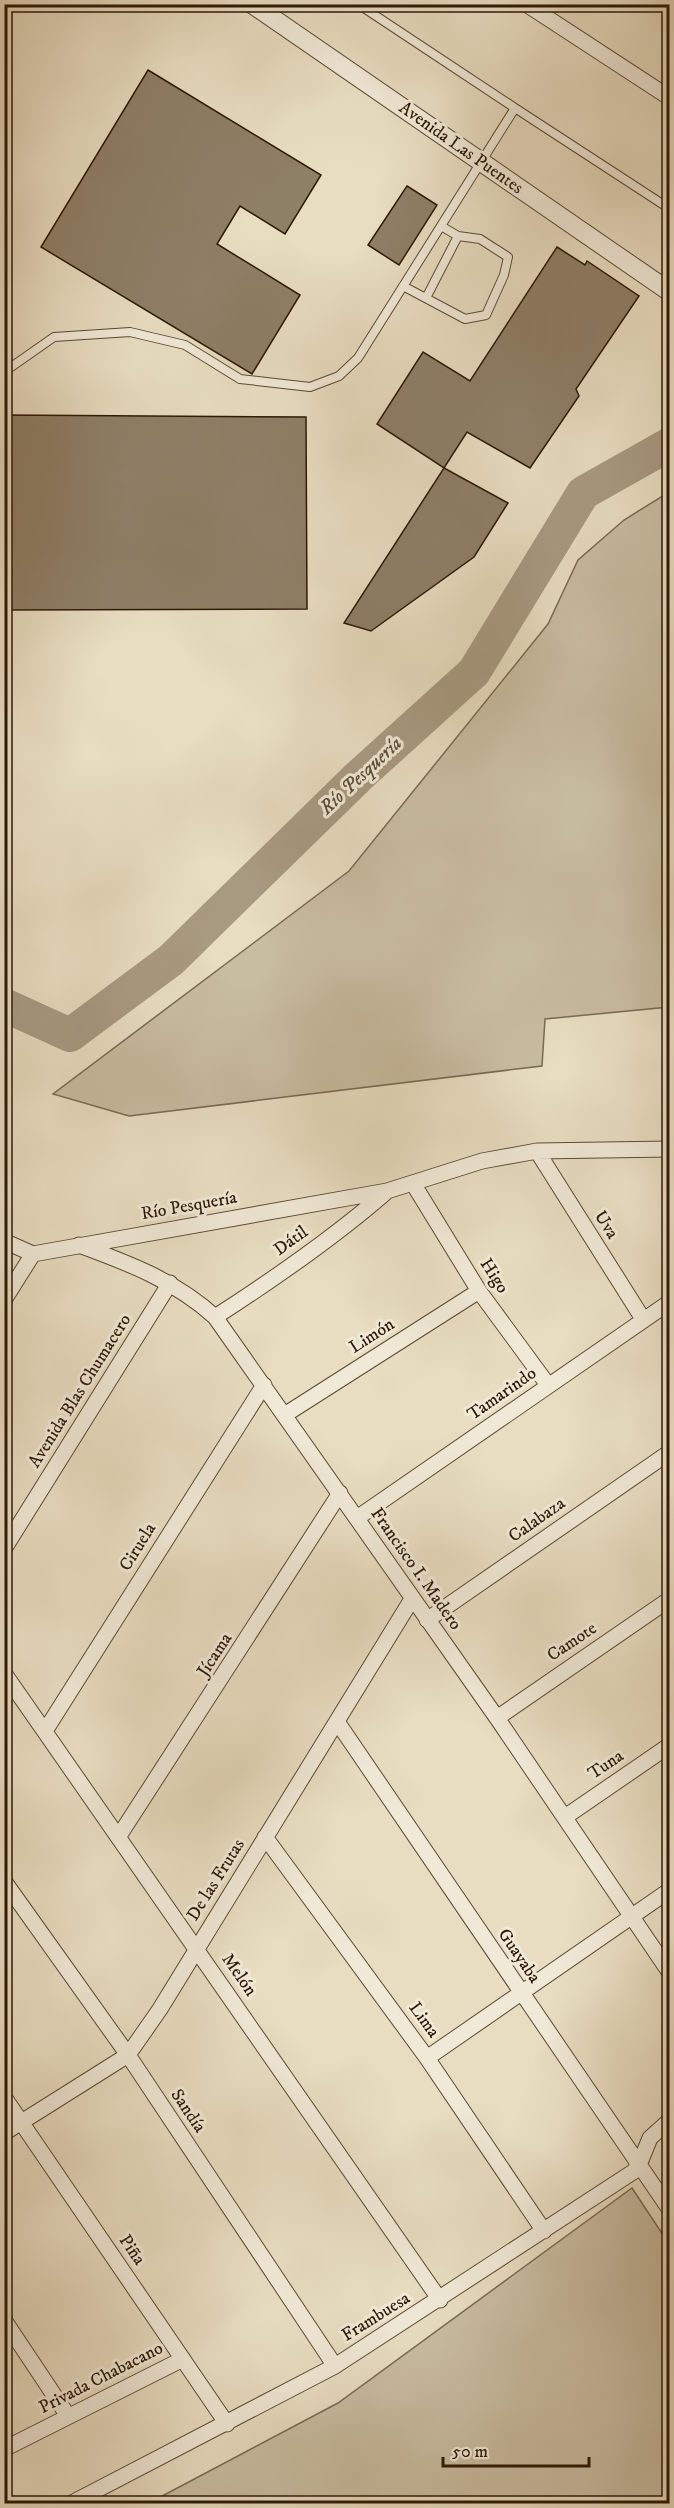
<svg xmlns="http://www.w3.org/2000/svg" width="674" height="2508" font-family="'IM FELL DW Pica',serif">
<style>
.green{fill:#c8bca1;stroke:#7a6a54;stroke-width:1.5}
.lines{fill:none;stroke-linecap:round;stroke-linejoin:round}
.river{stroke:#a89a81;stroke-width:34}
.building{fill:#8e7f67;stroke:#2c1906;stroke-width:1.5}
.service-casing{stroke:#5b4a35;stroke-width:10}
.minor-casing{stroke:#5b4a35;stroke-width:17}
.tertiary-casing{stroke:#5b4a35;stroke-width:20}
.service{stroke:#f0e9d7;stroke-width:8}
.minor{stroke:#f0e9d7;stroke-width:15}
.tertiary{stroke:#f0e9d7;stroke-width:18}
.labels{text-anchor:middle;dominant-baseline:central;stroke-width:6;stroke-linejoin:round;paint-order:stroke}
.street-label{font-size:18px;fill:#2c1906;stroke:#f0e9d7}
.water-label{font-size:20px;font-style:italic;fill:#5e4d37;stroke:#f0e9d7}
</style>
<rect width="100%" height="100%" fill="#e8ddc1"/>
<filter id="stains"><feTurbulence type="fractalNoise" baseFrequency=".00333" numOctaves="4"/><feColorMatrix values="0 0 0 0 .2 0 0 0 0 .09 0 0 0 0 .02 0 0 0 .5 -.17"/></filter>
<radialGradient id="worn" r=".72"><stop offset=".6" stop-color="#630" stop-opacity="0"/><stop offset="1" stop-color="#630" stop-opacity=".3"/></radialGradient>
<path class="green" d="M669,492V1007L545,1019L542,1066L129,1116L53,1094L349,871L548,624L578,560L624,520Z
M632,2188L669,2244V2502L149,2503L338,2403Z"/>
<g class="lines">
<path class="river" d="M4,1005L70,1035L171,960L358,777L474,672L583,493L670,444"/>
</g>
<path class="building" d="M148,70L321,175L285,234L240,206L217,244L300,295L252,374L41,247Z
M407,186L437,205L399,265L368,245Z
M557,247L585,265L587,261L639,296L576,389L579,396L530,468L467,432L444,468L377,424L423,352L470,381Z
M4,415L306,417L307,609L4,610Z
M444,468L508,503L474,557L371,631L344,623Z"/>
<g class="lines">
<g class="service-casing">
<path id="service" d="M515,108L670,209
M403,286L465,319L486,315L504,275L508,257L480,239L458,236L441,226
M426,298L458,236
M4,372L54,337L130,332L185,345L240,379L310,387L339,376L358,358L515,108L358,4"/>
</g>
<g class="minor-casing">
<path id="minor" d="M526,4L670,98
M537,1151L643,1319
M414,1185L479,1291L548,1385
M4,1241L33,1254
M79,1245C128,1263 176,1281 215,1317L497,1718L670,1973
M33,1254L387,1191L482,1161L537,1151L670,1149
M4,1300L33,1254
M215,1317C274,1279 332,1239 385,1193
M286,1414L479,1291
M357,1518L670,1302
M4,1549L170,1283
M427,1620L670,1452
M4,1673L440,2300
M497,1718L670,1599
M338,1723L670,2210
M45,1731L264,1385
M565,1817L670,1745
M119,1836L340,1493
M265,1837L427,2058L544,2231
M4,1881L128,2055L335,2366
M427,2058L670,1890
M4,2097L227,2424
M4,2133L128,2055L160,2009L412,1599
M4,2320L68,2416
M4,2449L183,2359
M70,2504L335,2366L633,2172L639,2165L650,2138L670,2120"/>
</g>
<g class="tertiary-casing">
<path id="tertiary" d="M252,4L670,292"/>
</g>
<use href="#service" class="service"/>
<use href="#minor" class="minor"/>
<use href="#tertiary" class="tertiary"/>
</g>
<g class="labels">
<g class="street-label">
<text transform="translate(461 148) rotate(35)">Avenida Las Puentes</text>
<text transform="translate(189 1206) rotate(-10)">Río Pesquería</text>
<text transform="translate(606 1225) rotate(58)">Uva</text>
<text transform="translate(291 1241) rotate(-36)">Dátil</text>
<text transform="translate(494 1276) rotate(57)">Higo</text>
<text transform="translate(372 1336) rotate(-33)">Limón</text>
<text transform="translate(80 1391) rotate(-58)">Avenida Blas Chumacero</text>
<text transform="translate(502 1394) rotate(-35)">Tamarindo</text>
<text transform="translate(537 1520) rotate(-35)">Calabaza</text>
<text transform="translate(138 1547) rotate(-58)">Ciruela</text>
<text transform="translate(416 1569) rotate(55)">Francisco I. Madero</text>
<text transform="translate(572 1642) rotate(-34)">Camote</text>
<text transform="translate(215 1655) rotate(-57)">Jícama</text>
<text transform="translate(606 1765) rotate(-34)">Tuna</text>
<text transform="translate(216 1880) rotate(-58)">De las Frutas</text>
<text transform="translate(519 1956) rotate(56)">Guayaba</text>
<text transform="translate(239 1975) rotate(55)">Melón</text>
<text transform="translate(424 2020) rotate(54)">Lima</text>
<text transform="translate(188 2111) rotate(56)">Sandía</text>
<text transform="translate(132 2250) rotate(56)">Piña</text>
<text transform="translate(376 2317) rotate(-32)">Frambuesa</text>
<text transform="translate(101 2378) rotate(-27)">Privada Chabacano</text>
</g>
<g class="water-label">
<text transform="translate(361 776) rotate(-43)">Río Pesquería</text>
</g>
</g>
<rect width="674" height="2508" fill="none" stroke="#e8ddc1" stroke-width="24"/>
<rect x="6" y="6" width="662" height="2496" fill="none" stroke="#2c1906" stroke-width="3"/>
<rect x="12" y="12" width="650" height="2484" fill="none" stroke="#2c1906" stroke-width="1.5"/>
<path d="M443 2457v9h146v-9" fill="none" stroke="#2c1906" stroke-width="3"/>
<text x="452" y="2457" font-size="18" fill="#2c1906" stroke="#f0e9d7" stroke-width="4.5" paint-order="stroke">50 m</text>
<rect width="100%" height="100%" filter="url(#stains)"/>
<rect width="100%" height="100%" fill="url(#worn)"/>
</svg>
